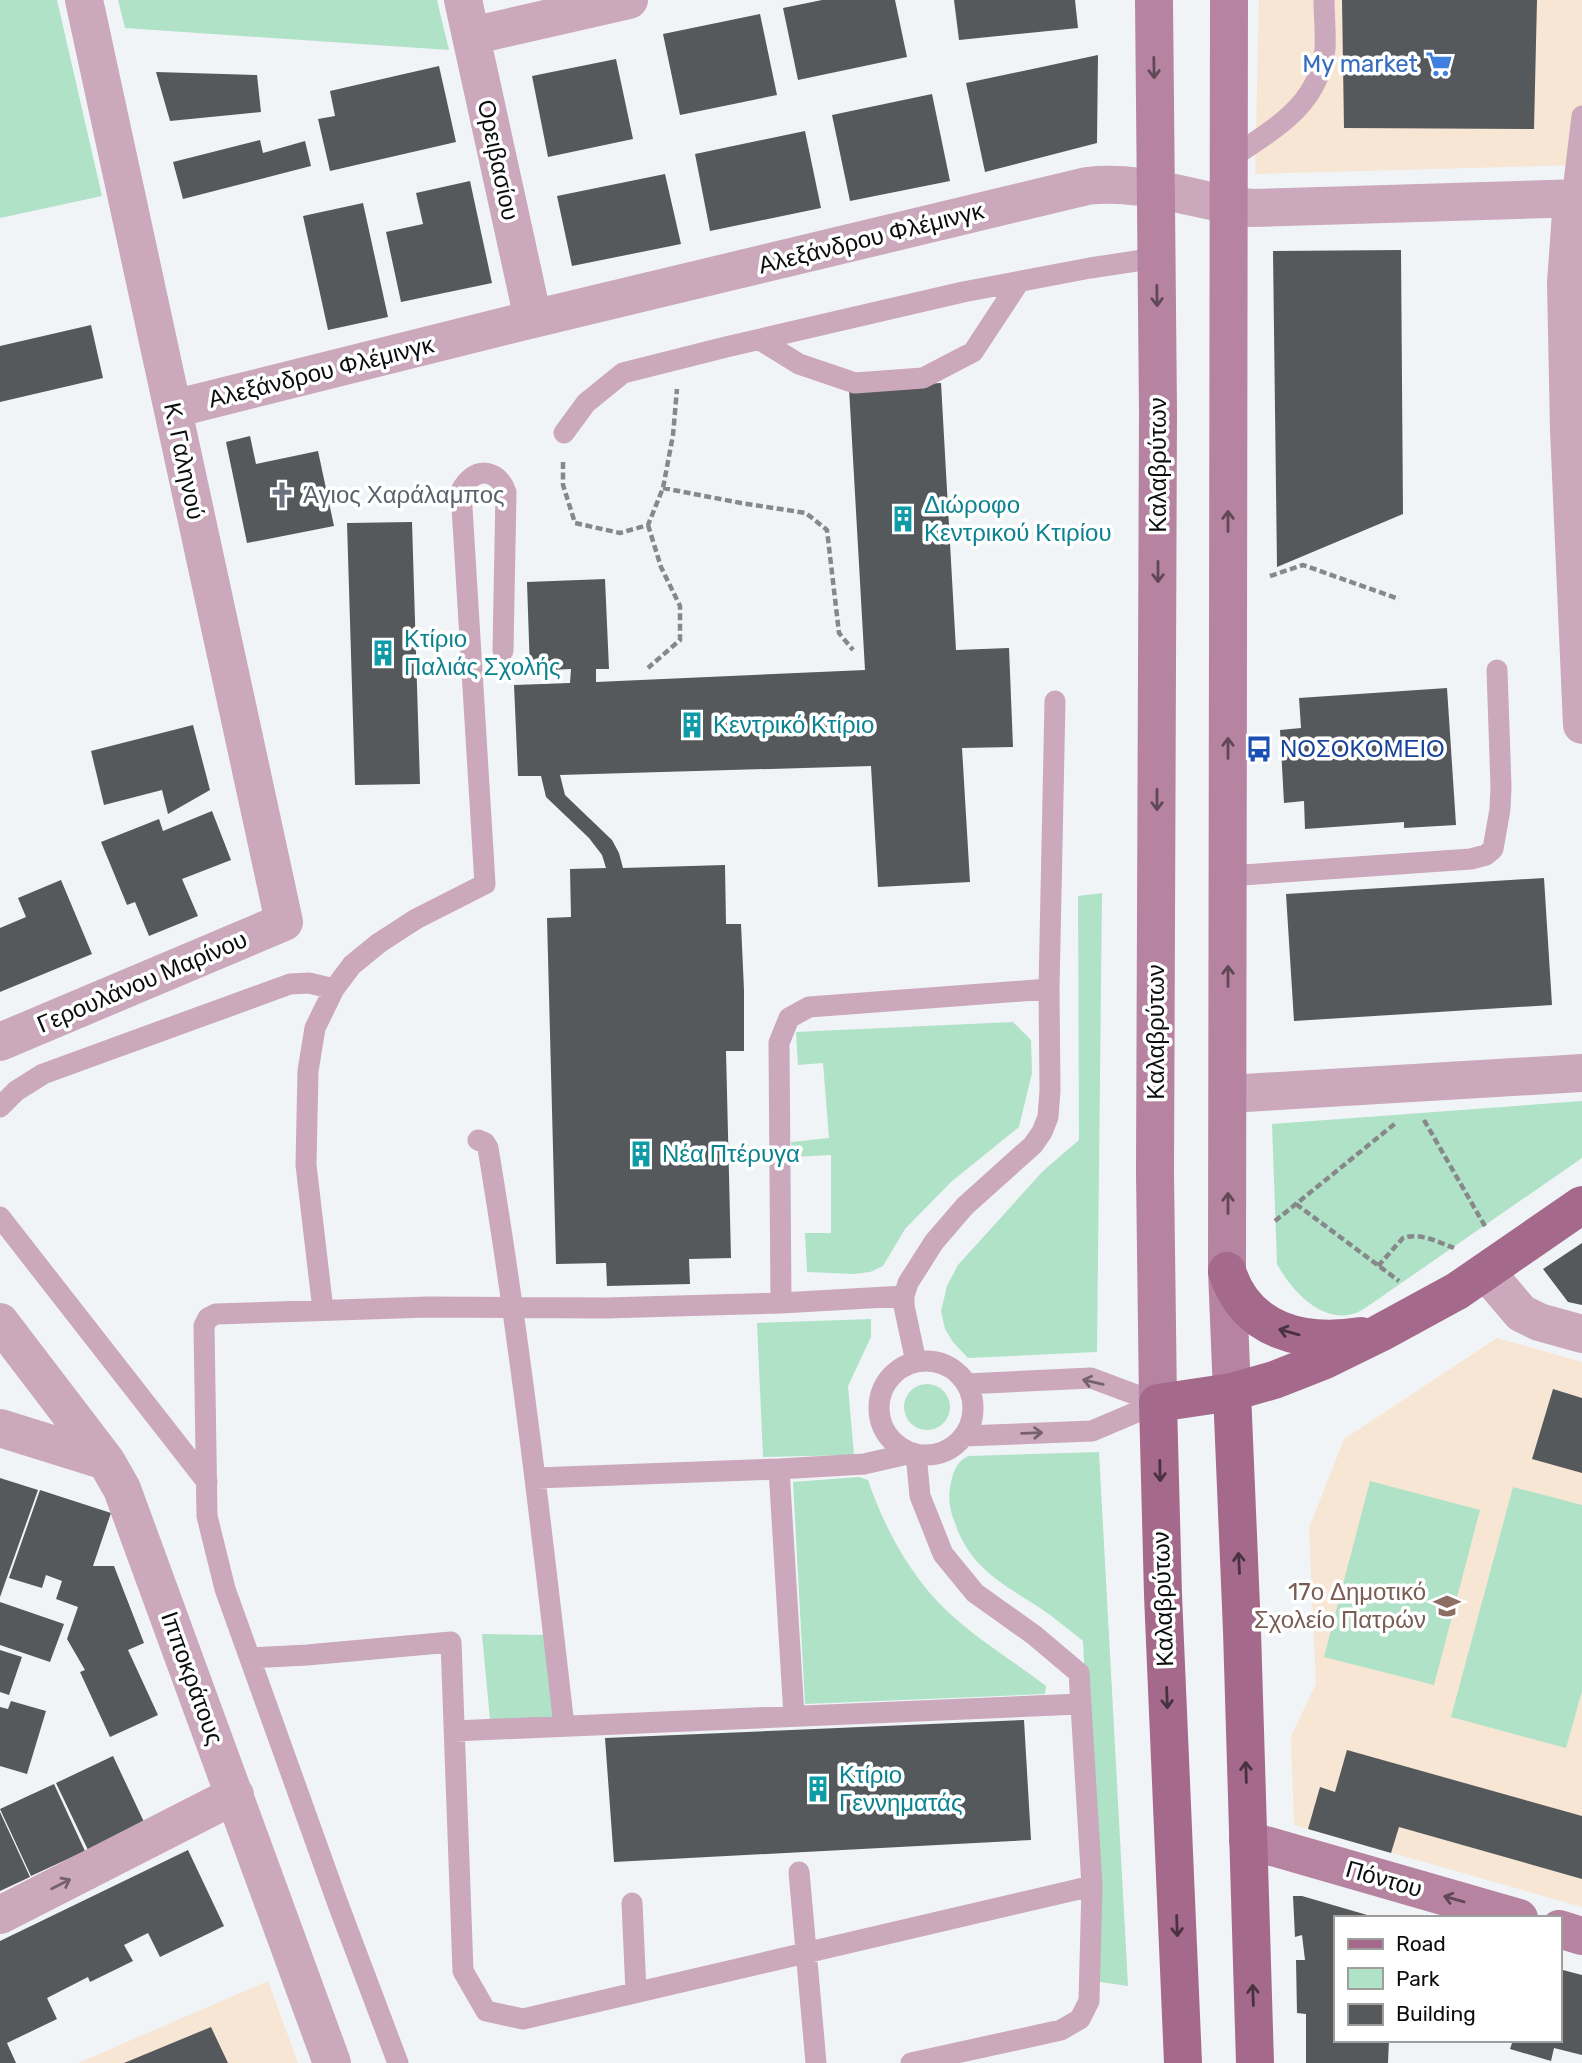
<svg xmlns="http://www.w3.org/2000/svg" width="1582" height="2063" font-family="Rubik,sans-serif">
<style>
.commercial{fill:#f7e6d4}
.green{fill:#b0e2c8}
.building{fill:#56595b}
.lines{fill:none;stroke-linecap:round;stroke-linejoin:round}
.path{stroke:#86888a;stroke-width:4.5;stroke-dasharray:7 3.5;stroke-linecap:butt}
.lane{stroke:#cba8bb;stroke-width:21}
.street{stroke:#cba8bb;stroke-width:38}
.secondary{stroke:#b684a0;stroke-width:38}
.primary{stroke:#a5698c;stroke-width:38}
.oneway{stroke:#614857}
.oneway2{stroke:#493240}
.oneway3{stroke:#75626d}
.labels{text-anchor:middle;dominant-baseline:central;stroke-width:7;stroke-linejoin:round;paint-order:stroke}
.shop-label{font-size:24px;fill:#366cbe;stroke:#fff;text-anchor:end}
.street-label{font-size:24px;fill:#0c0d0e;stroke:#fff}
.worship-label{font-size:24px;fill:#5b616d;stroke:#fff;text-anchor:start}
.culture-label{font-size:24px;fill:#0d838f;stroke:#fff;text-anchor:start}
.transit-label{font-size:24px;fill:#164399;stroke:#fff;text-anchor:start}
.education-label{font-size:24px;fill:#785e54;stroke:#fff;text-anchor:end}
</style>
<rect width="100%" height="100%" fill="#f0f4f7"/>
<path class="commercial" d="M1259,0H1582V165L1255,174Z
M1497,1338L1582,1362V1907L1294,1825L1291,1736L1316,1684L1309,1528L1344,1439Z
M268,1981L298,2063H78Z"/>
<path class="green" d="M0,0H57L102,196L0,218Z
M118,0H437L449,50L125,28Z
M1102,893L1097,1352L968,1358L953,1342L945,1329L941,1311L947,1286L958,1265L1043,1171L1079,1140L1078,896Z
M1013,1022L1031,1040L1032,1073L1019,1127L951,1182L905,1229L883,1266L870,1272L854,1274L807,1272L805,1233H831V1155L792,1157L791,1142L829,1138L823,1063L798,1065L796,1032Z
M1582,1101V1158L1371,1304C1366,1307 1361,1311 1356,1313C1322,1325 1291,1290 1277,1264L1272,1124Z
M871,1319V1337L848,1386L854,1455L763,1457L757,1323Z
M904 1407a23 23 0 1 1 46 0a23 23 0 1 1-46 0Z
M1099,1452L1128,1986L1100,1982L1083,1641C1069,1630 1055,1618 1040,1608C1003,1584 970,1568 955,1523C950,1511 948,1500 950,1487C953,1473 955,1463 968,1456Z
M859,1477L868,1480C881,1519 902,1560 929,1592C961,1630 1007,1656 1046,1686L1045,1694L805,1704L793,1482Z
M1370,1481L1480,1510L1434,1685L1324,1657Z
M1513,1487L1582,1505V1691L1566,1748L1451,1717Z
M482,1634L545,1635L556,1719L490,1720Z"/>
<path class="building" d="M822,0H895L907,57L798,80L783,8Z
M954,0H1075L1078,28L959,40Z
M1342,0H1537L1534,129L1344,128Z
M760,14L777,95L680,115L663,34Z
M1098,55L1097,143L985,172L966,83Z
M616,59L633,139L548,157L532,76Z
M439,66L456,142L330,171L318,119L335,116L330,91Z
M156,72L257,75L261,112L170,121Z
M932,94L950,181L850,201L832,115Z
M805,131L821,208L710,231L695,154Z
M260,140L263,153L305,141L311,166L183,199L173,162Z
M665,174L681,244L572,266L557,196Z
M470,181L492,283L401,302L386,232L423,224L416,193Z
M363,203L388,317L328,330L303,216Z
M1401,250L1403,514L1277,567L1273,251Z
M91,325L103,378L0,402V346Z
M941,383L956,650L1009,648L1013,747L962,748L970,882L878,887L871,766L560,775L565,795L612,840L619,853L623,868L725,865L726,924H741L744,990V1051H726L731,1258L689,1259L690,1284L607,1286L606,1263L556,1264L547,918L571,917L570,869L606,868L602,855L589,838L546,797L541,776H518L514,685L570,683L571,669L530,671L527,582L605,579L609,669H596V682L865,670L849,388Z
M250,436L256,464L318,451L334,526L247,543L226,442Z
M412,522L420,784L355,785L347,523Z
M1447,688L1456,825L1404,828V822L1305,829L1304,801L1284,803L1280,730L1301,728L1299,698Z
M193,725L210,790L168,814L162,790L104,805L91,751Z
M212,811L231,860L182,879L198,916L149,936L135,902L127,905L101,842L159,819L163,831Z
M1544,878L1552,1005L1294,1021L1286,894Z
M61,880L92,954L0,992V928L26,917L18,898Z
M1582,1243V1305L1568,1302L1543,1269Z
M1553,1389L1582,1398V1473L1532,1459Z
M0,1478L38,1490L0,1597Z
M40,1490L111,1513L93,1566H114L144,1643L128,1650L158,1715L110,1737L80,1672L85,1670L67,1639L78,1607L56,1599L62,1581L46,1575L42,1588L9,1578Z
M0,1602L64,1624L50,1662L0,1645Z
M0,1650L22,1657L9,1695L0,1692Z
M11,1701L46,1711L27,1774L0,1766V1707L8,1709Z
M1024,1720L1031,1840L614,1862L605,1738Z
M1347,1750L1582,1816V1879L1399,1827L1391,1853L1308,1829L1320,1787L1335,1792Z
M113,1756L145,1824L88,1850L56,1783Z
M54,1784L85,1851L31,1876L0,1809Z
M0,1812L30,1877L0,1891Z
M188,1850L224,1926L160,1957L148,1933L124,1945L133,1961L90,1982L88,1977L47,1998L57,2019L7,2043L16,2063H0V1941Z
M1293,1896H1302L1374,1917L1335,1918V2040H1389L1388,2063H1306V2014L1297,2013L1296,1960H1305L1302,1935L1295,1937Z
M1559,1969L1582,1975V2055L1554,2048L1551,2061L1510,2049L1513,2040H1559Z
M211,2027L228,2063H124Z"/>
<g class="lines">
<path class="path" d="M563,462V485L575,523L620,533L648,525L663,488L673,435L677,389
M663,488L741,503L806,513L827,530L839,633L853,650
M648,525L661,567L680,606V640L648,668
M1270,576L1303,565L1399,599
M1424,1120L1486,1228
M1296,1204L1399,1281
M1275,1221L1397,1122
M1378,1266L1403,1238C1420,1232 1438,1242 1454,1248"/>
<path class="lane" d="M1229,160C1272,129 1318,108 1325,49C1326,33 1324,16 1324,0
M1572,199L1582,116
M760,340L799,364L855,383L923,378L973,352L1019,282
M564,433L586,403L623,373L726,347L963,292L1090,268L1156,258
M1228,876L1471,859L1486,855L1493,849L1500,809L1501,787L1497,670
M0,1107L16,1091L43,1074L290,984L309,983L334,989
M478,1140L485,1143L488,1148C520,1340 542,1533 564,1726
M0,1217L207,1482
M781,1303L779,1043L789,1018L809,1007L1049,989
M323,1310L306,1165L308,1071L315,1028L334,989L352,965L379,943L416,919L485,884L461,491C473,467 497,467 506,492L503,651
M879 1408a47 47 0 1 1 94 0a47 47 0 1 1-94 0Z
M916,1362L904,1306V1296L908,1283L934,1242L965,1206L1033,1145L1042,1132L1048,1117L1050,1090L1049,989L1055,701
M966,1384L1091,1378L1158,1403
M964,1436L1092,1431L1158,1403
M779,1469L794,1716
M536,1478L779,1469L864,1464L912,1453
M250,1658L307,1655L451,1642L463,1971L486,2011L523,2019L1092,1886
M454,1731L1080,1704
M799,1872L816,2063
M632,1903L636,1992
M398,2063L338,1904L225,1589L207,1516L204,1326L208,1318L216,1314L429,1307L606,1308L781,1303L904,1296
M911,2063L1061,2030L1080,2019L1089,2001L1092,1886L1079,1673L1034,1635L975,1593L943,1554L920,1496L916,1454"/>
<path class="street" d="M463,0L533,319
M471,36L629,0
M1572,199L1566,283L1569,430L1582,725
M173,409L533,319L1087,186C1143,179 1197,202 1252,208L1582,198
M0,1042L284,922L84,0
M1228,1094L1582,1073
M1487,1273L1521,1313L1539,1322L1582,1334
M0,1322L106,1461L122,1489L332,2063
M0,1428L106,1461
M0,1915L235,1795"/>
<path class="secondary" d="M1154,0L1158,412L1155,1173L1158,1403
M1229,0L1227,1271L1232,1392
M1248,1840L1519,1918
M1559,1929L1582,1936"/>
<path class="primary" d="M1227,1271C1246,1332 1304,1345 1361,1336
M1232,1392L1242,1631L1255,2063
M1183,2063L1163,1595L1158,1403L1232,1392L1274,1380L1325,1360L1380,1333L1457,1291L1582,1205"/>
</g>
<defs><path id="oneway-shaft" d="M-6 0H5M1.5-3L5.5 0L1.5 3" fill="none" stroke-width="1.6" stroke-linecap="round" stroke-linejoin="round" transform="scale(1.75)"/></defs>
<g class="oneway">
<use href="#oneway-shaft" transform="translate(1154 68) rotate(89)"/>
<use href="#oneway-shaft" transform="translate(1157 296) rotate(89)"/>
<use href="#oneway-shaft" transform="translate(1228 521) rotate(-90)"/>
<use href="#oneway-shaft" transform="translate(1158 572) rotate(90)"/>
<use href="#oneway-shaft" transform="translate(1228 748) rotate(-90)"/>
<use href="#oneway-shaft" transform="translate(1157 800) rotate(90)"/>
<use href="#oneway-shaft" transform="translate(1228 976) rotate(-90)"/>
<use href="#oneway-shaft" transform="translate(1228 1203) rotate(-90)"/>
<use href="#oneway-shaft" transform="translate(1454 1899) rotate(-164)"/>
</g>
<g class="oneway2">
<use href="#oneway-shaft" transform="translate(1289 1332) rotate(-164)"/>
<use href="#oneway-shaft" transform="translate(1160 1471) rotate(89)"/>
<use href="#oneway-shaft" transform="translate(1239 1563) rotate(-93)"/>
<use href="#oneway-shaft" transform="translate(1167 1698) rotate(88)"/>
<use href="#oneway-shaft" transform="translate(1246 1772) rotate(-92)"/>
<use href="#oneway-shaft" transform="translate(1177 1926) rotate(88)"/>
<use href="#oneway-shaft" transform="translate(1253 1995) rotate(-92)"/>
</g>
<g class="oneway3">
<use href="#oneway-shaft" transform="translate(1093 1382) rotate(-167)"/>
<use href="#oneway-shaft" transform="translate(1032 1433) rotate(-2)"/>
<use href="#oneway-shaft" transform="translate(61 1884) rotate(-27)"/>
</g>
<defs>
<g id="supermarket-bare" transform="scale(2.1)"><path d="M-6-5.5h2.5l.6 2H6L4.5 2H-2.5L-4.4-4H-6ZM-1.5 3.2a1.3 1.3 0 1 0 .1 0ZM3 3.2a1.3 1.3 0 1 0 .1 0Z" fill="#3f7fe0" stroke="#fff" stroke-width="2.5" paint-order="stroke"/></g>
<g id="church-bare" transform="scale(2.1)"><path d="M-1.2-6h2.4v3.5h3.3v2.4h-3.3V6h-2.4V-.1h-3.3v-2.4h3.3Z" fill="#6b7280" stroke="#fff" stroke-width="2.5" paint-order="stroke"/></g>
<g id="building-bare" transform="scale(2.1)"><path d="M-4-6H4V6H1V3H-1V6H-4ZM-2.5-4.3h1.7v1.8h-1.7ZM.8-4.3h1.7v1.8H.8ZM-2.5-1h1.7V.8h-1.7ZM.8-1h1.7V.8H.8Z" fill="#0f9aa8" stroke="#fff" stroke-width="2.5" paint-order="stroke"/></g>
<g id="bus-bare" transform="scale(2.1)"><path d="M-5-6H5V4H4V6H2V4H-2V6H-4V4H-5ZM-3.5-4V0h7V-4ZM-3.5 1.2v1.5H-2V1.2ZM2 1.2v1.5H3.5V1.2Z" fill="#1a4fb4" stroke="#fff" stroke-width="2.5" paint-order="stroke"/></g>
<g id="school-bare" transform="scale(2.1)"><path d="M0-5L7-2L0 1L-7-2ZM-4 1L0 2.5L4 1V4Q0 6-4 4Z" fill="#8d6e63" stroke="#fff" stroke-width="2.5" paint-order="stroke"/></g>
</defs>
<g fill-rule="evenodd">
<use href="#supermarket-bare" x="1439" y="64"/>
<use href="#church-bare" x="282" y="495"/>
<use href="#building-bare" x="903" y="519"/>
<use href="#building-bare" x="383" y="653"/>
<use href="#building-bare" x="692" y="725"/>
<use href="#bus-bare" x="1259" y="749"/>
<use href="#building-bare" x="641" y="1154"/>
<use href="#school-bare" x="1447" y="1606"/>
<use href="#building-bare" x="818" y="1789"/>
</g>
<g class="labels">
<g class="shop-label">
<text x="1418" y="64">My market</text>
</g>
<g class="street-label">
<text transform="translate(498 160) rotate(78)">Ορειβασίου</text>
<text transform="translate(871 238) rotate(-14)">Αλεξάνδρου Φλέμινγκ</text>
<text transform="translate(321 372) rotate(-14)">Αλεξάνδρου Φλέμινγκ</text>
<text transform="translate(184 461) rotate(78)">Κ. Γαληνού</text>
<text transform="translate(1158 465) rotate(-90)">Καλαβρύτων</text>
<text transform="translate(142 982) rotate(-23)">Γερουλάνου Μαρίνου</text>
<text transform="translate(1156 1032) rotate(-90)">Καλαβρύτων</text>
<text transform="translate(1163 1599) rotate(-92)">Καλαβρύτων</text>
<text transform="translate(192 1678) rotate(70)">Ιπποκράτους</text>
<text transform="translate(1384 1879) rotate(16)">Πόντου</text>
</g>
<g class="worship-label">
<text x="303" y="495">Άγιος Χαράλαμπος</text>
</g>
<g class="culture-label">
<text x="924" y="505">Διώροφο<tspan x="924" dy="28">Κεντρικού Κτιρίου</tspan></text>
<text x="404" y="639">Κτίριο<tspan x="404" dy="28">Παλιάς Σχολής</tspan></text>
<text x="713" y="725">Κεντρικό Κτίριο</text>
<text x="662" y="1154">Νέα Πτέρυγα</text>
<text x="839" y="1775">Κτίριο<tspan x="839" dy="28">Γεννηματάς</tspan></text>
</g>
<g class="transit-label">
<text x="1280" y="749">ΝΟΣΟΚΟΜΕΙΟ</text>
</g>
<g class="education-label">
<text x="1426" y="1592">17ο Δημοτικό<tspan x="1426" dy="28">Σχολείο Πατρών</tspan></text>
</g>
</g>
<rect x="1334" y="1916" width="228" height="126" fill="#ffffff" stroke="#9e9e9f" stroke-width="2"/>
<rect x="1348" y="1939" width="35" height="10" fill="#a5698c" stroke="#9e9e9f" stroke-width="2"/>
<text x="1396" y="1951" font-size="21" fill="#0c0d0e">Road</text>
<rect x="1348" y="1968" width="35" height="21" fill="#b0e2c8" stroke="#9e9e9f" stroke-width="2"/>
<text x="1396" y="1986" font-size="21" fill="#0c0d0e">Park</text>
<rect x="1348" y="2004" width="35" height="21" fill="#56595b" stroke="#9e9e9f" stroke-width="2"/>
<text x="1396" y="2021" font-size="21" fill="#0c0d0e">Building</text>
</svg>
